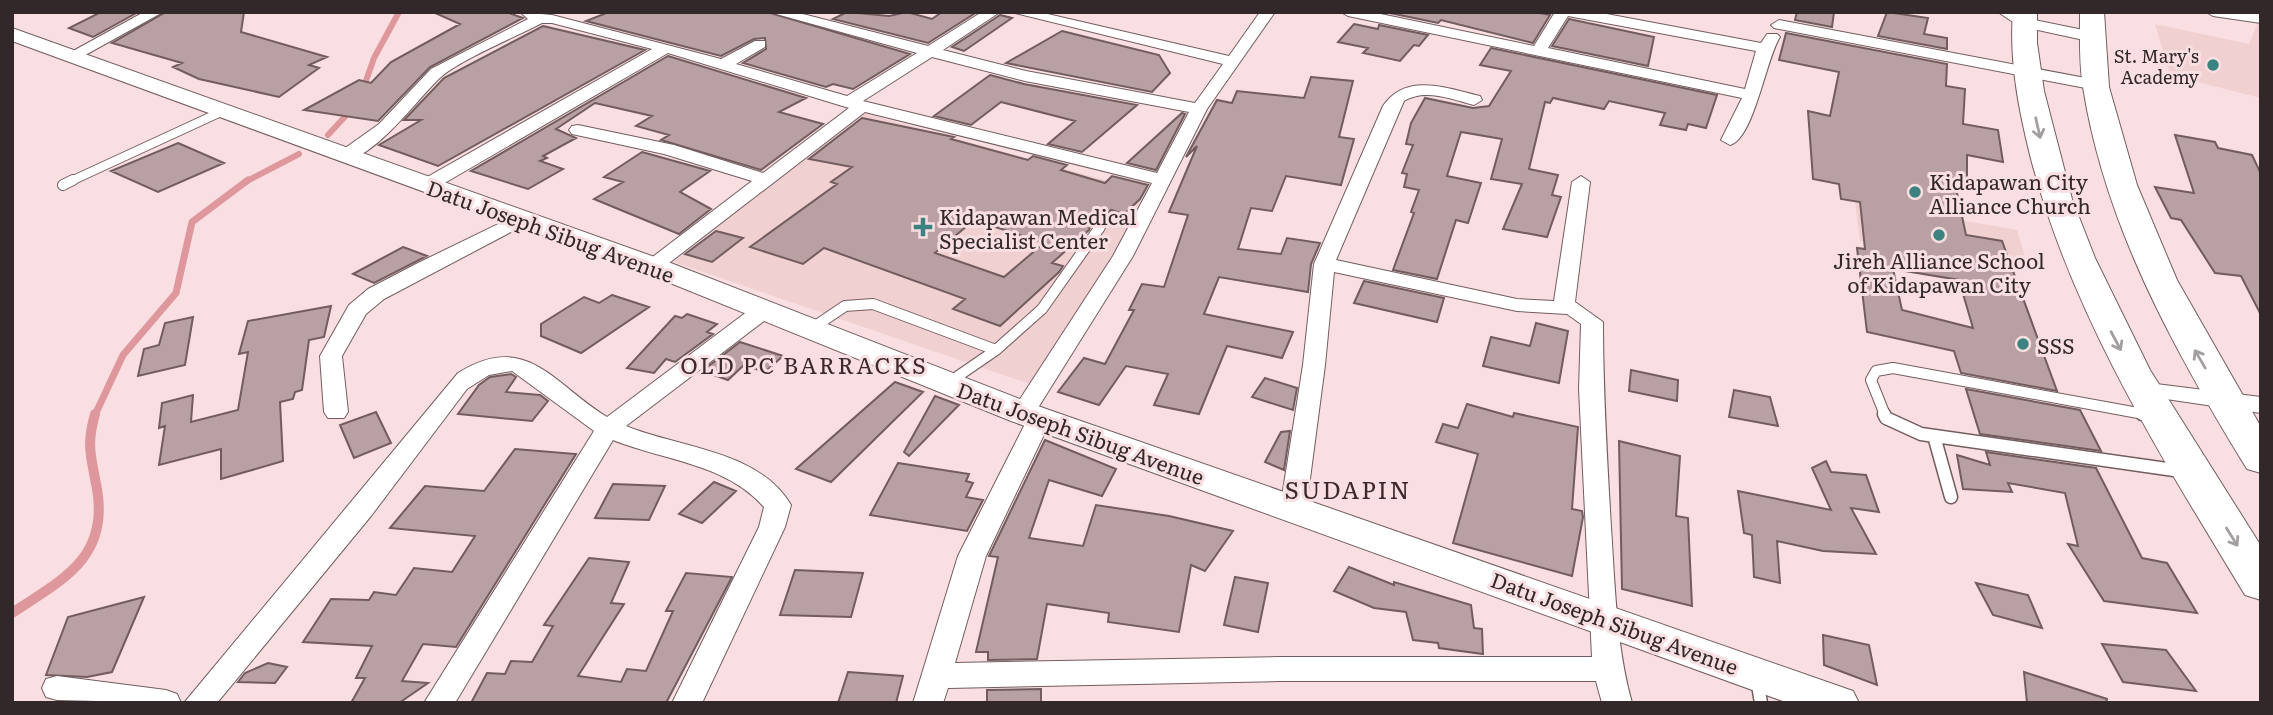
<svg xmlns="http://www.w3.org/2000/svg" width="2273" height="715" font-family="Literata,serif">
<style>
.built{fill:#f1d0d2}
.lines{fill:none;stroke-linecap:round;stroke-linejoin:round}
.stream-far2{stroke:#dd979d;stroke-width:6}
.stream-far1{stroke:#dd979d;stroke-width:7}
.stream{stroke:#dd979d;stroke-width:10}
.building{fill:#b9a1a3;stroke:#725c5e;stroke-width:2;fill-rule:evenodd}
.service-far2-casing{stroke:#735d5f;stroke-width:10}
.service-far1-casing{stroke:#735d5f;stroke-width:12}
.service-casing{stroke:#735d5f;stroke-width:15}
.minor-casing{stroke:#735d5f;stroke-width:2}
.secondary-casing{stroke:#735d5f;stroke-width:2}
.trunk-casing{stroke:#735d5f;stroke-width:2}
.service-far2{stroke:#fff;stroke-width:8}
.service-far1{stroke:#fff;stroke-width:10}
.service{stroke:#fff;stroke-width:12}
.minor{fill:#fff;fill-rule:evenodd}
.secondary{fill:#fff;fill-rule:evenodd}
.trunk{fill:#fff;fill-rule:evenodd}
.oneway{stroke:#a39e9f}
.poi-dot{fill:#3a8381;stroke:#f9dfe1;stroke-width:2.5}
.labels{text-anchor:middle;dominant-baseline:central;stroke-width:6;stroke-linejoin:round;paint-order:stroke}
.far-poi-label{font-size:18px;fill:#322829;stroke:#f9dfe1;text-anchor:end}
.poi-label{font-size:21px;fill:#322829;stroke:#f9dfe1;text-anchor:start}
.street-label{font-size:21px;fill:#322829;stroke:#f9dfe1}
.neighbourhood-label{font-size:23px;letter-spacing:2px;fill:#3c292b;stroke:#f9dfe1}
.quarter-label{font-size:24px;letter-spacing:2px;fill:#3c292b;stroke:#f9dfe1}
</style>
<rect width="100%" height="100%" fill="#f9dfe1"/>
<path class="built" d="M2258,22L2261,23V98L2170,75L2155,24L2249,44Z
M857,111L1152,193L1030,384L674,262Z
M1855,202L2017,230L2029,270L1860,241Z"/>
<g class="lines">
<path class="stream-far2" d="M362,92L374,58L399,12
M328,135L352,109
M245,182L299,154"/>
<path class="stream-far1" d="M95,415L123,355L176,293L192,222L248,180"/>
<path class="stream" d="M12,613C62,580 109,558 97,489C91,456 86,446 95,414"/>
</g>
<path class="building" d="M101,12H138L93,37L69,28Z
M166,12H244L241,32L327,57L309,65L319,68L279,97L199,79L173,67L182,63L112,43Z
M433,12H506L523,18L430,67L378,121L304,110L359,80L371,83L391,62L460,24Z
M609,12H767L910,54L853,89L833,84L826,87L743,63L766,49L765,38L754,39L721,56L586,21Z
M847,12L889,16L907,12L932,19L942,12H977L928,43L833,19Z
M1385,12H1535L1550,15L1533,43L1441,20L1438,23Z
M1797,12H1834L1832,27L1795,20Z
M1887,12L1928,18L1924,34L1947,38V49L1878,36Z
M1000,15L1012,18L964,51L952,47Z
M1569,19L1654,37L1648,66L1552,46Z
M1354,24L1378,29L1379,25L1428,35L1419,46L1414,45L1400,61L1363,53L1368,48L1338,42Z
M543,26L645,50L438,166L379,145L421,120H404L444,78Z
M1062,31L1159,55L1170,73L1152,92L1006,63Z
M1786,33L1947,64L1946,86L1965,89L1963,124L1998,130L2003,162L1967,155V181L1954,179L1966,235L2002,241L2057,391L1961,373L1954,351L1867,332L1857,248L1865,249L1860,202L1841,199L1839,184L1813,179L1808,111L1830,116L1839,72L1779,60ZM1893,269L1959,280L1973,328L1902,310Z
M1491,48L1717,95L1706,128L1688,124L1686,130L1660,125L1665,113L1609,101L1604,109L1553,98L1550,103L1545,102L1529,169L1558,175L1552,195L1561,197L1547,237L1503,229L1522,184L1491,179L1502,139L1461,132L1447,176L1481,183L1468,223L1456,220L1437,279L1393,270L1414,213L1411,212L1419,190L1404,187L1407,174L1402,173L1413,145L1406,144L1411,123L1425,98L1473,108L1489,106L1511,71L1480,65Z
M668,56L806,98L779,112L823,124L761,170L661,140L669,135L636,126L652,116L595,103L556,129L576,138L543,156L547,158L540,161L563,169L528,189L471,171Z
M990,75L1024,84L1137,105L1082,152L1048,144L1075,121L1001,102L971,125L934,116Z
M1311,77L1353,81L1339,137L1354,139L1341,185L1286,176L1272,211L1251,208L1238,249L1281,254L1287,238L1320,243L1311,264L1308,292L1219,277L1204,314L1293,332L1282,358L1227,346L1199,414L1154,405L1168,374L1126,366L1099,405L1058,392L1084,358L1105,364L1134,310H1129L1142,284L1164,287L1188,215L1169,212L1197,146L1186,157L1217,100L1232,103L1237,91L1304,98Z
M1182,113L1185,114L1156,170L1127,163Z
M862,118L954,137L951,139L1028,160L1033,156L1067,165L1061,170L1105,183L1112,176L1148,185L1140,199L1124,214L1111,210L1108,213L1102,209L1095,211L1089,230L1052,263L1063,266L1059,272L1000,326L953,309L965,299L824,248L803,264L750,247L837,184L831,182L852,167L809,159ZM974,220L1044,243L1004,277L935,253Z
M2175,135L2215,142L2218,148L2252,155L2261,174V315L2241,276L2215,273L2181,220L2171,218L2155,187L2194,193Z
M178,143L224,163L158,192L111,171Z
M642,152L710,171L680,192L711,209L679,234L594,199L623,182L604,177Z
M716,231L743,238L712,262L685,254Z
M403,247L427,256L374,283L353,274Z
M1364,281L1444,298L1437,322L1354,303Z
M612,295L649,307L581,353L541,336V324L584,297L599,303Z
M331,306L324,337L309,340L302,390L295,392L293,399L280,402L283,461L221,479V449L159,465L165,426L159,428L162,403L193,395L191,422L238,410L248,352L239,354L248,321Z
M687,314L717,324L707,332L713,334L675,362L666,359L654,373L627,368L675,316L682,318Z
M193,317L185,365L138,376L144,349L159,345L165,323Z
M1536,323L1568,331L1559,383L1483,366L1491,337L1530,346Z
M740,342L783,356L765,372L744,365L728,380L702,371Z
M1631,370L1678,380L1677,401L1629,391Z
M511,374L516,377L506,392L540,395L548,401L532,421L458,414L479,385L490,377Z
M1265,378L1297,388L1293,410L1252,397Z
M895,382L923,392L831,482L796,469Z
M1966,389L2080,410L2101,451L1980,434Z
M1734,390L1770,397L1778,426L1729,417Z
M935,396L959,405L909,456L904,452Z
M1467,404L1513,417L1514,413L1578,427L1572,509L1582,511L1583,517L1572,576L1453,543L1478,454L1436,442L1443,424L1458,428Z
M376,412L391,443L354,458L340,425Z
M1290,431L1284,470L1265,462L1281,432Z
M1045,440L1116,469L1102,496L1049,480L1029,538L1083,546L1096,505L1169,516L1233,531L1205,571L1191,565L1179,632L1108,622L1109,613L1047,604L1037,659L988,660V652H976L998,557L989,556Z
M1619,441L1680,456L1676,516L1688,518L1692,606L1622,589Z
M515,449L576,454L456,647L423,644L402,681L428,683L399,703H351L365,678H356L372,646L303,642L331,599L369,600L374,592L396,595L414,568L452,572L475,536L390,528L425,486L484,491Z
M1986,452L2096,468L2142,558L2167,563L2197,613L2104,601L2068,544L2078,546L2065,493L2008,483L2012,492L1963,489L1957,455L1990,465Z
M1826,461L1831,472L1866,475L1879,512L1851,508L1876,554L1823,551L1777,541L1780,583L1754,577L1752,535L1744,533L1738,491L1831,510L1812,468Z
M898,463L969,474L966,481L973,483L966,497L983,500L967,531L870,515Z
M714,482L736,491L702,523L679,514Z
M613,484L665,486L649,520L595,518Z
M589,558L629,562L611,603L624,604L578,676L621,682L627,669L646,671L673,611H666L686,573L732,577L666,703H471L487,673L505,674L511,661L532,662L553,626L544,625Z
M1349,567L1394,585V582L1471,605L1474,628L1482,629L1483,654L1439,648L1438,643L1413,640L1406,612L1374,608L1334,591Z
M795,570L863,573L851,617L780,615Z
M1235,577L1268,583L1258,632L1224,625Z
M1976,583L2028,595L2042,628L1993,615Z
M144,597L112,672L87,677L46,675L68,617Z
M1823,635L1869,645L1877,685L1824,665Z
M2102,644L2166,650L2196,691L2123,682Z
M268,663L287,667L275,683L238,682L245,673Z
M848,672L903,676L896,703H838Z
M2024,672L2107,699L2106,703H2027Z
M1041,689V703H987V690Z"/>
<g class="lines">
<g class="service-far2-casing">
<path id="service-far2" d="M69,182L223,111"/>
</g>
<g class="service-far1-casing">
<path id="service-far1" d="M63,185L73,180
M811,329L845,306L873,304L996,350
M948,383L996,350L1042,309L1100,227L1101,216
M1885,415L1871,380L1876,371L1893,368L2149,415"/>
</g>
<g class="service-casing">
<path id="service" d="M1884,414L1886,418L1921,434L2181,471
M2142,414L2149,415
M1934,436L1951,497
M1757,679L1761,703"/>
</g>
<g class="minor-casing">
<path id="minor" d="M144,12H163L78,59H66L64,56Z
M520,12L552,15L721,59L755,41H765V47L736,64L847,96L917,53L769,12H795L928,46L982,12H1000L943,50L1026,71L1195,103L1223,64L1011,12H1039L1229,56L1260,12H1275L1207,109L1133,256L1036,411L1049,412L1052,418L986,556L955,663L1280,657H1592L1579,389L1581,324L1567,314L1517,311L1334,272L1325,365L1306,509L1302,516L1293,518L1284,516L1280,509L1303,365L1314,264L1383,106C1406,72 1446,88 1480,96L1482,100L1474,105C1451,99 1425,88 1404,101L1336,260L1517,299L1554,301L1572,182L1581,176L1590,182L1575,302L1603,322C1603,390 1607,458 1611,527C1615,586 1616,645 1632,703H1602L1596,681H1280L948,688L943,703H913L958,556L1027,420L1015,419L1011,413L1113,256L1152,183L865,112L660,270H646L643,266L646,262L752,181L664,154L572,134L569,130L572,126L578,125L674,145L763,173L849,108L668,53L436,188H422L420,184L422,180L652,49L552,23H542C515,37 463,59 442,76C421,94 370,166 341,159L338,155L341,151L379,124L431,69L528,19ZM932,57L1025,81L1189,112L1157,173L863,101Z
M1341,12H1371L1534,46L1555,12H1596L1761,43L1767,34H1777L1780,37C1766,58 1754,139 1730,145L1721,140L1742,98L1348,16ZM1568,16L1756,51L1745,89L1548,48Z
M1998,12H2016L2029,19L2093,32L2101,37L2093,42L2019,26Z
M2206,12L2261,14V23L2213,16Z
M1779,20L2096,80L2104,85L2096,90L1774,28L1771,25Z
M523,212L530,214L533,218L530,222L384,299L366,314L342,356L348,412L344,418H328L324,412L320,356L349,305L368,289L418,263Z
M764,304L772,305L775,310L772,315L626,426C679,448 759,450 791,505L785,527L702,703H672L759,527L764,507C725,463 665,461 613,440L455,703H424L594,431L512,371L489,375L467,389L371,516L217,703H184L458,373C527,330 553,384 607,417L756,305Z
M2140,382L2261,397V413L2132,394L2128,389L2132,384Z
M57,676L166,690L177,694L181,703L57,700L46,697L42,688L46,679Z"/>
</g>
<g class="secondary-casing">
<path id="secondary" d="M12,28L663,260L1035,405L1853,691L1859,703H1788L1011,421L643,272L12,41Z"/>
</g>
<g class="trunk-casing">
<path id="trunk" d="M2013,12H2037V43L2044,91L2072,199L2095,258L2150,370L2261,546V600L2245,595C2161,456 2073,318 2031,159C2019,111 2009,62 2013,12Z
M2080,12H2104L2109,87L2137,185L2177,280L2261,427V473L2247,469C2174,350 2105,226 2083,87C2079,63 2080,37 2080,12Z"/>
</g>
<use href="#service-far2" class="service-far2"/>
<use href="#service-far1" class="service-far1"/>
<use href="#service" class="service"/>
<use href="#minor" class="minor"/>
<use href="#secondary" class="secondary"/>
<use href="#trunk" class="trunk"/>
</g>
<defs><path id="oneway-shaft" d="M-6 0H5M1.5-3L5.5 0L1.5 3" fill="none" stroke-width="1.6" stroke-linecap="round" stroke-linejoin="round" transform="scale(1.75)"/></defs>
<g class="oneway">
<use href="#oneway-shaft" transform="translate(2038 128) rotate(77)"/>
<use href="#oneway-shaft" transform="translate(2116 341) rotate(62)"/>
<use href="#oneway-shaft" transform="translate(2200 359) rotate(-120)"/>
<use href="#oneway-shaft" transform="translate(2232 537) rotate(58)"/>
</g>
<g class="poi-dot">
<circle cx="2213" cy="65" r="7"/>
<circle cx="1915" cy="192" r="7"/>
<path d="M919.5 216.5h7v7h7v7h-7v7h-7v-7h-7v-7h7z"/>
<circle cx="1939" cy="235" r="7"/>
<circle cx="2023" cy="344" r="7"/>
</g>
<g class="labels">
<g class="far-poi-label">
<text x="2199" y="55">St. Mary's<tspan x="2199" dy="21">Academy</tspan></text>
</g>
<g class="poi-label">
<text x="1929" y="180">Kidapawan City<tspan x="1929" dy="24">Alliance Church</tspan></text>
<text x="939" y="215">Kidapawan Medical<tspan x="939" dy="24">Specialist Center</tspan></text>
<text x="1939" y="259" text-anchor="middle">Jireh Alliance School<tspan x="1939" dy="24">of Kidapawan City</tspan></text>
<text x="2037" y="344">SSS</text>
</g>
<g class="street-label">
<text transform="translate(551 230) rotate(20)">Datu Joseph Sibug Avenue</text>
<text transform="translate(1081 432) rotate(20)">Datu Joseph Sibug Avenue</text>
<text transform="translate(1615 622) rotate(20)">Datu Joseph Sibug Avenue</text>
</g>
<g class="neighbourhood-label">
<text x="804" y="364">OLD PC BARRACKS</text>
</g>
<g class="quarter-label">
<text x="1348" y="488">SUDAPIN</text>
</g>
</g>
<rect width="2273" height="715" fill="none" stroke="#322829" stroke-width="28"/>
</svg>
